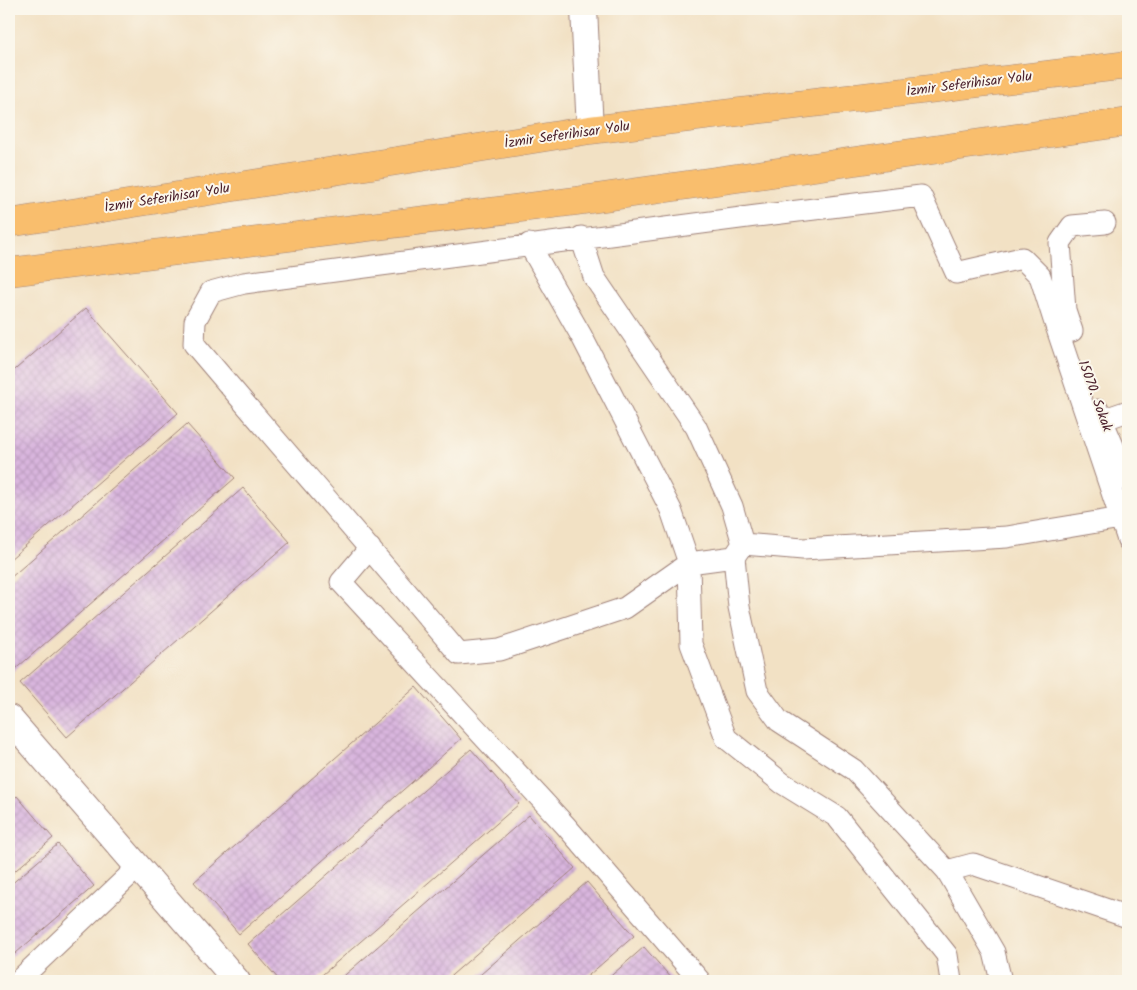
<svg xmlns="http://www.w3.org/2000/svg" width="1137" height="990" font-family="Kalam,sans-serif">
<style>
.building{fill:url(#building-cross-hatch)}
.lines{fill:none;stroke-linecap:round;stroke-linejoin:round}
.minor-casing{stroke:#9e8078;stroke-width:23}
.tertiary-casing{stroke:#9e8078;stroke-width:28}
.primary-casing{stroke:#9e8078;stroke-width:29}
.minor{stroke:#fff;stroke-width:21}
.tertiary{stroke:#fff;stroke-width:26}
.primary{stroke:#f9be6d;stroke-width:28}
.labels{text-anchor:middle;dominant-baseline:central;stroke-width:4;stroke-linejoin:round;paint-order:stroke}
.street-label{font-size:14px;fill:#4a1f2b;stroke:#fbf7ec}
</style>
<defs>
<pattern id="building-cross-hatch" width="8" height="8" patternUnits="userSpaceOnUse" patternTransform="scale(1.25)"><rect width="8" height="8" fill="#d9b6de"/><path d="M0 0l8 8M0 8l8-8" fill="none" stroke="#bc9cbf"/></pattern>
</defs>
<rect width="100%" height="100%" fill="#fbf7ec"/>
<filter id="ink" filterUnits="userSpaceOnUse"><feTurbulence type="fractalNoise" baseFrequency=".02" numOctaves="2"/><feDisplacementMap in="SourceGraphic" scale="10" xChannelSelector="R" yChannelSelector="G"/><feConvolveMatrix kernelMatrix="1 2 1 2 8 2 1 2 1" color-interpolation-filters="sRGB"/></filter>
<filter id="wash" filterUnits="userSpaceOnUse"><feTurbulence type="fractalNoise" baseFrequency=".0096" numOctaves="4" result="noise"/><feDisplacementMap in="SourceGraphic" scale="20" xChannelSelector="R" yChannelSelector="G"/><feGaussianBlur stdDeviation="1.12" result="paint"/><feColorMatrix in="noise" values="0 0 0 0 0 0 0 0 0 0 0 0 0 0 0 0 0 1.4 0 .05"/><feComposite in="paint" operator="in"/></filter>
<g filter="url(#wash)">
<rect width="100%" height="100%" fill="#f2e1c4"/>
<g id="blocks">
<path class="building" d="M86,308L178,413L9,560V375Z
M187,424L235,478L11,673L9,670V579Z
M243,488L290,542L67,737L20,683Z
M416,687L461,739L239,934L194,882Z
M471,749L519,804L315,981H280L248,944Z
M9,786L14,793L9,797Z
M17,796L53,838L9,876V803Z
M529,815L575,868L445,981H338Z
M58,844L94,886L9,959V886Z
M587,882L634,936L582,981H473Z
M644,947L674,981H605Z"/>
</g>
</g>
<g filter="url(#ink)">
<use href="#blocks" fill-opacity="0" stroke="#9e8078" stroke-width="1"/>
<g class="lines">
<g class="minor-casing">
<path id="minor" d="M581,237L594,277L696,427L732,506L743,544L734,557L739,607L757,691L779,721L854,770L947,871L994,952L1001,981
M529,244L582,337L671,510L689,563L625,608L499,650L459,654C372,550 282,448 194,344L195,321L211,292L244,283C469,252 695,223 921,196L956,273L1022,258L1040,276L1054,320L1128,540
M1072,331L1065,310L1060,243L1072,226L1105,223
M1098,410L1128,481
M1102,420L1128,411
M743,544L803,549L1007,537L1121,518
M370,548L341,582L565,825L700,981
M734,557L689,563L691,644L726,738L782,783L837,817L947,955L951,981
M947,871L973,864L1128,917
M18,981L138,867"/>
</g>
<g class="tertiary-casing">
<path id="tertiary" d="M584,9L590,130
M9,718L237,981"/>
</g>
<g class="primary-casing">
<path id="primary" d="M9,223L590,130L1128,65
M9,272L576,201L1128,122"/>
</g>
<use href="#minor" class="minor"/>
<use href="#tertiary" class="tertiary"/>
<use href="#primary" class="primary"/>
</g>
</g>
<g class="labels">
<g class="street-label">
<text transform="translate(969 84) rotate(-7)">İzmir Seferihisar Yolu</text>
<text transform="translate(567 135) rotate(-8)">İzmir Seferihisar Yolu</text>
<text transform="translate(167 198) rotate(-9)">İzmir Seferihisar Yolu</text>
<text transform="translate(1095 396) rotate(70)">15070. Sokak</text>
</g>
</g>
<rect width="1137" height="990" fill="none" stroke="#fbf7ec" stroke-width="30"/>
</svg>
